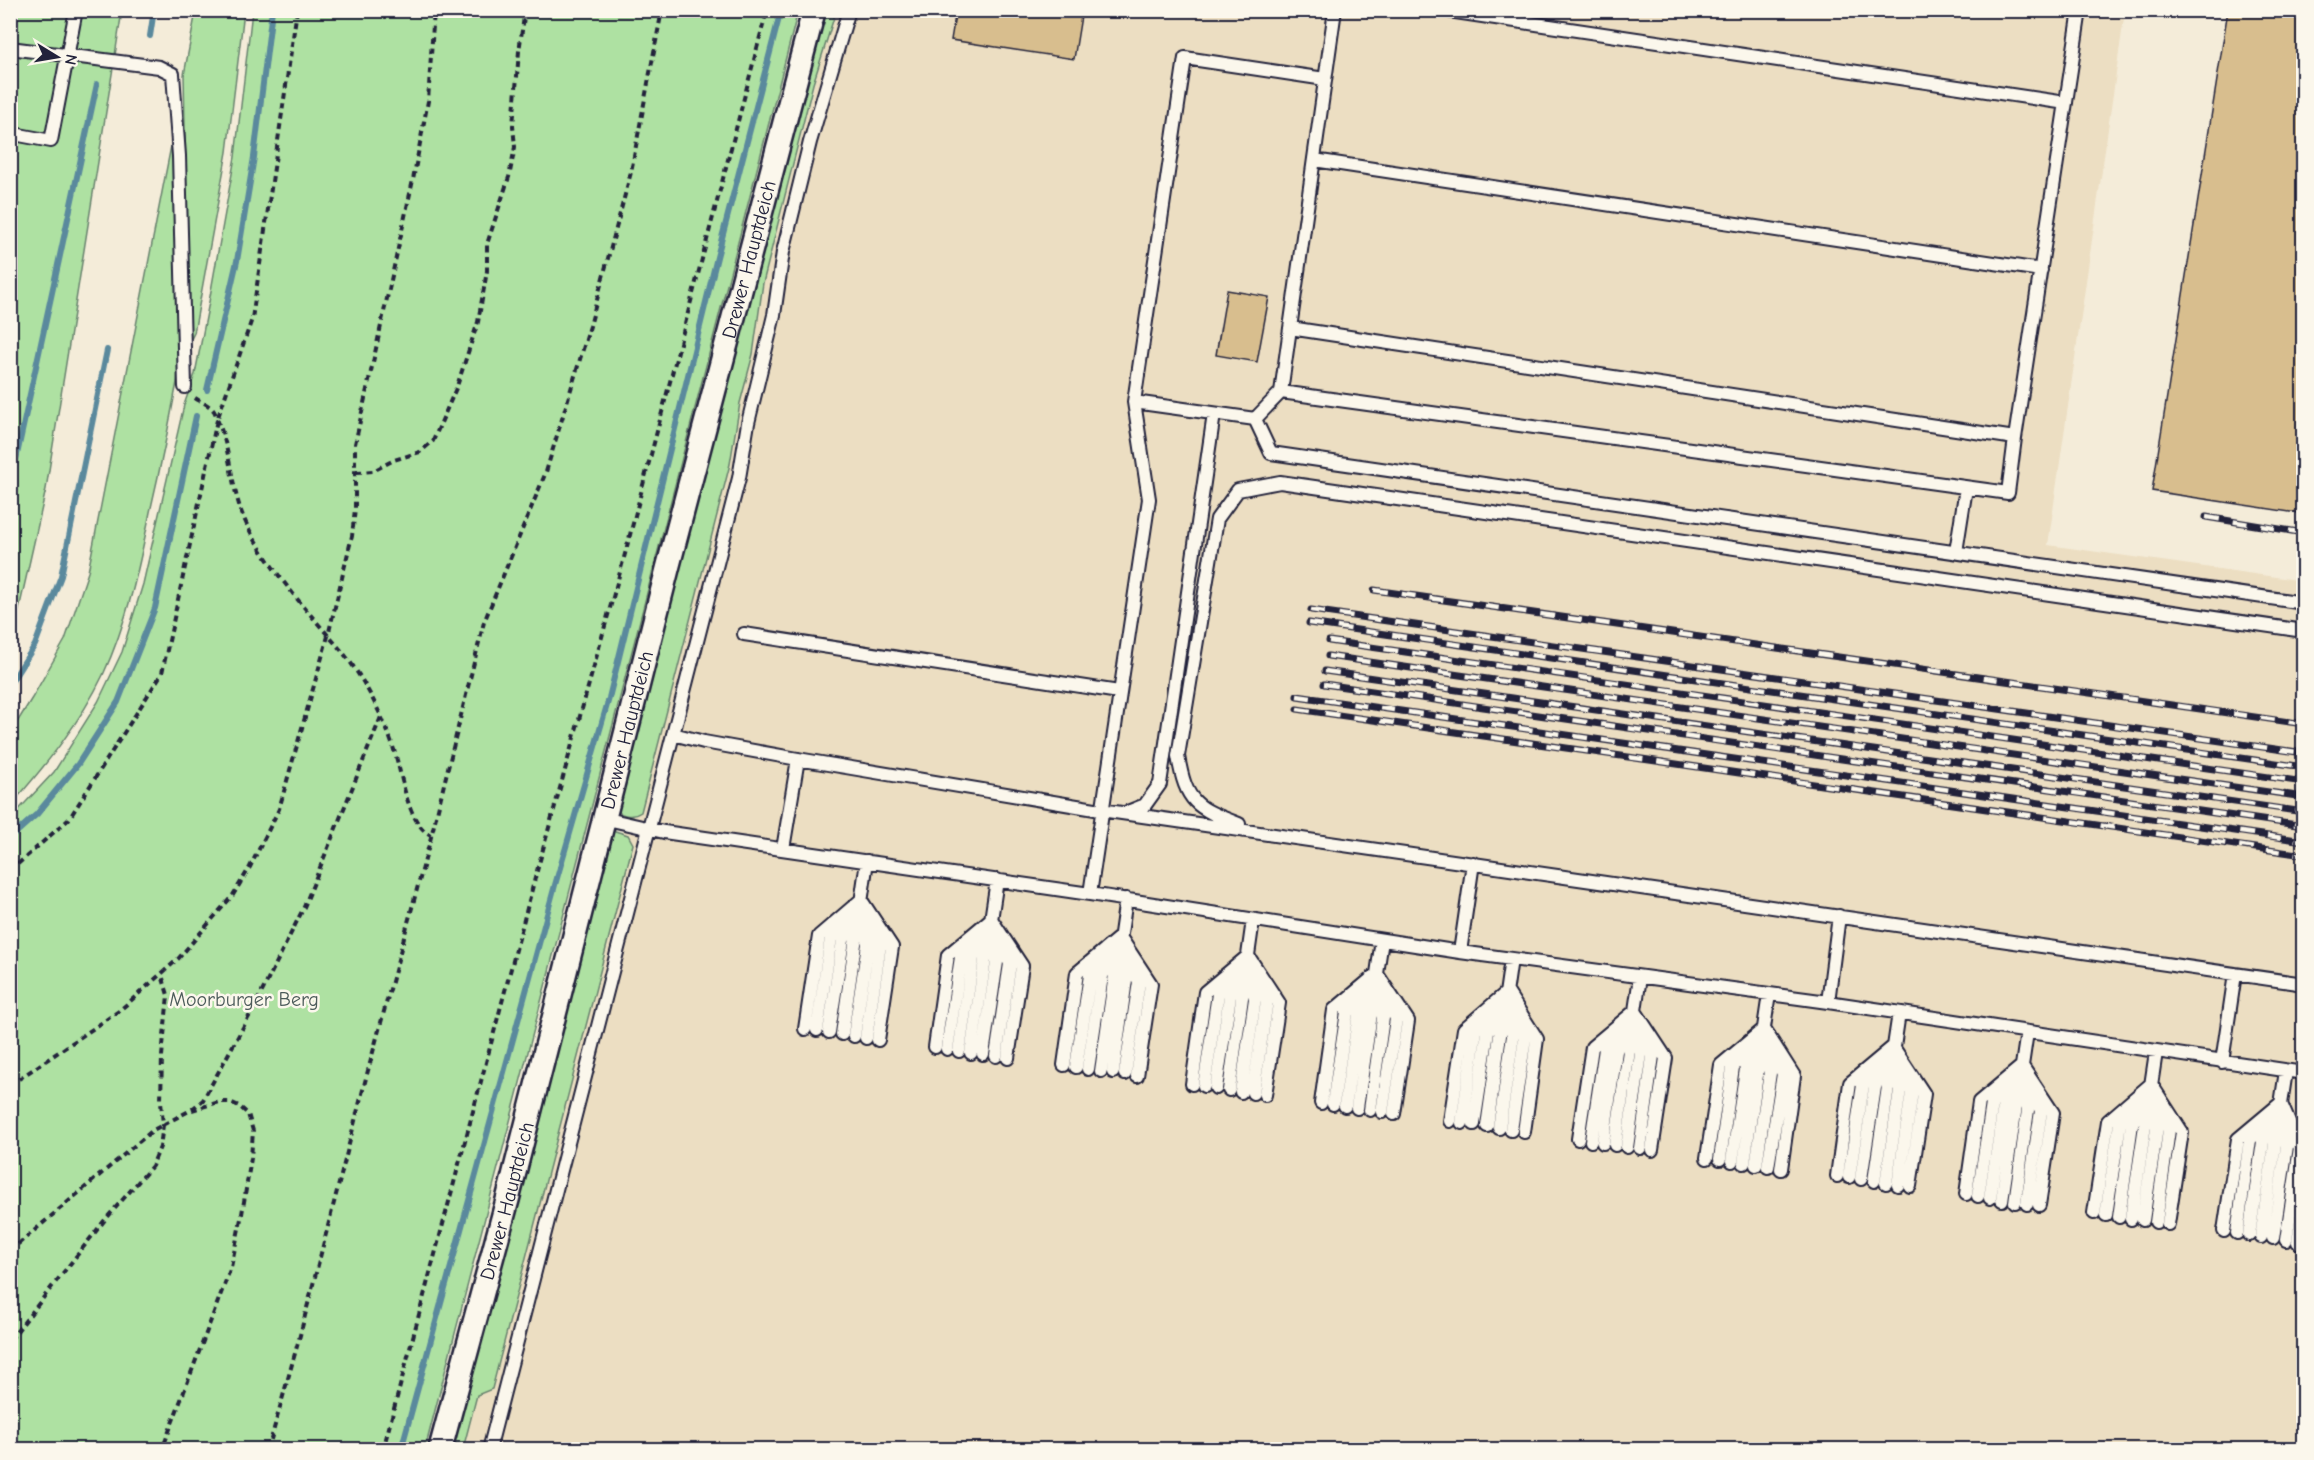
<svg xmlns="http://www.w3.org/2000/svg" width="2314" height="1460" font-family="'Comic Neue',sans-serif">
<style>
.built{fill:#ecdec2}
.green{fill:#aee1a2;stroke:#68826e;stroke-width:1.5}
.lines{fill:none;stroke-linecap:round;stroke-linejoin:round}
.stream{stroke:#5a899d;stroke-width:6}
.building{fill:#d8be8e;stroke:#22223b;stroke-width:1.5}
.service-casing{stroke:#22223b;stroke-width:16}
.minor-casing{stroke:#22223b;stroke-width:27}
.path{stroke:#22223b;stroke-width:4;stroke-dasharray:6 4.5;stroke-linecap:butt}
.service{stroke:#fbf7ec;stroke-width:12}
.minor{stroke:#fbf7ec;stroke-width:22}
.rail-casing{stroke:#22223b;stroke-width:7}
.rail{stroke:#fbf7ec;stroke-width:4.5;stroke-dasharray:14;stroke-linecap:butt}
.labels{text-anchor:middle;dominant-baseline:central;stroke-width:5;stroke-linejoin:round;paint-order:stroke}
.street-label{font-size:20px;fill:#22223b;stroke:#fbf7ec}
.park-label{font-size:20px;fill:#4c5b5a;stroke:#fbf7ec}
</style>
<rect width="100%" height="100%" fill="#f4ecd9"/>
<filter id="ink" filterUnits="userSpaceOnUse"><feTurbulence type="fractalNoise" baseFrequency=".0167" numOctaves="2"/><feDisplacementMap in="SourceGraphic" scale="12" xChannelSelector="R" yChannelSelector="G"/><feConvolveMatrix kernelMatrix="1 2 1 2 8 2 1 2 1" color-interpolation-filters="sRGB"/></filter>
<g filter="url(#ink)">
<path class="built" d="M833,11H2125L2048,545L2303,581V1449L463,1450Z"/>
<path class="green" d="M11,11H122L46,489L11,645Z
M196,11H244L227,152L194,333L191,339L189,338L184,75Z
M252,11H798L425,1449H11L10,819L54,772L98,702L122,652L143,584L184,405L195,374L209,302L235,157Z
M820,11H836L813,84L763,283L753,354L740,403L730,464L641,812C632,818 624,816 615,810Z
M171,146L174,148L179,357L177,382C169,426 160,469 150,512C139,568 127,623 103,675C80,723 45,766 11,805V732L32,698L65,640L88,572Z
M612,830L628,835L633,844L492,1389L477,1395L463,1449L447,1450Z"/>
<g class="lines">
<path class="stream" d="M150,36L154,10
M207,390L237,261L254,157L272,10
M10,487L97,84
M10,684L35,645L61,576L107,350
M10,838L37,814L78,764L118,702L155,608L196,416
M401,1450L555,885L609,698L717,257L781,10"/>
</g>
<path class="building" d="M956,10H1082L1074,59L951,40Z
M2228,10H2304V514L2152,491Z
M1227,290L1269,297L1257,362L1216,355Z"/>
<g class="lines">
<g class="service-casing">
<path id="service" d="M1335,10L1281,392L2008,493L2015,438
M1442,10L2066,103
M10,48L159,67L173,74L179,156L185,387
M14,134L51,141L76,10
M1314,160L2041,270
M1290,328L2015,438L2080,10
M1134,402L1255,419L1281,392
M1255,419L1271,453L2304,603
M1956,552L1966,488
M744,634L1119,692
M673,734L704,742L798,759L1101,810L2304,984
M1125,813L1145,805L1160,784L1214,414
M603,818L664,832L1090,894L1460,952L1828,1002L2304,1073
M1239,824C1196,808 1186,803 1178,756L1217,519L1238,490L1280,482L2304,631
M783,849L798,759
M1090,894L1149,499L1134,402L1185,58L1325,79
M861,900L892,947L878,1040
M991,919L1022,966L1008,1058
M1120,937L1151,984L1137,1076
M1460,952L1473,863
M1248,956L1279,1003L1265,1095
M1377,974L1408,1021L1394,1114
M1507,992L1537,1039L1524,1132
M1828,1002L1839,916
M1635,1011L1666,1058L1652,1150
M805,1029L819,936L861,900
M1764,1029L1794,1076L1781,1169
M817,1030L831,938L844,922
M829,1032L843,940L853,918
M842,1034L867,861
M854,1036L868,944L864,919
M866,1038L880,945L873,929
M935,1047L948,955L991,919
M1893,1047L1924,1094L1910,1186
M947,1049L961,957L974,941
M959,1051L973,958L983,936
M971,1053L997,880
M983,1054L997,962L994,938
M996,1056L1010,964L1002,945
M2222,1062L2235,974
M1064,1065L1077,973L1120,937
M2022,1066L2053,1113L2039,1205
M1076,1067L1090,975L1103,959
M1088,1069L1102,976L1112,954
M1101,1071L1126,899
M1113,1072L1126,980L1123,956
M1125,1074L1139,982L1131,963
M1192,1084L1205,992L1248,956
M2151,1084L2182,1132L2168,1224
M1204,1086L1218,994L1231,978
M1216,1088L1230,996L1240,973
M1229,1090L1253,920
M1241,1092L1255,999L1251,975
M1253,1093L1267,1001L1259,982
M1321,1103L1334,1010L1377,974
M1333,1104L1347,1012L1360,996
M2281,1104L2300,1148L2286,1240
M1345,1106L1359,1014L1369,992
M1357,1108L1382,940
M1370,1110L1383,1018L1380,993
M1382,1112L1396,1019L1388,1000
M1450,1121L1464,1029L1507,992
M1462,1123L1476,1030L1489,1014
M1474,1124L1488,1032L1499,1010
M1487,1126L1511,959
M1499,1128L1513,1036L1509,1011
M1511,1130L1525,1038L1517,1018
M1578,1139L1592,1047L1635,1011
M1591,1141L1605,1049L1617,1033
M1603,1143L1616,1051L1627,1028
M1615,1145L1640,977
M1627,1147L1641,1054L1638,1030
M1640,1148L1653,1056L1646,1037
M1707,1158L1721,1065L1764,1029
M1720,1159L1733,1067L1746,1051
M1732,1161L1746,1069L1756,1046
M1744,1163L1769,994
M1756,1165L1770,1073L1767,1048
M1768,1167L1783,1074L1776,1058
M1837,1176L1850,1083L1893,1047
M1849,1177L1863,1085L1876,1069
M1861,1179L1875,1087L1885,1064
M1874,1181L1899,1013
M1886,1183L1900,1090L1896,1066
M1898,1185L1912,1092L1905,1076
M1966,1194L1979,1102L2022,1066
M1978,1196L1992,1104L2005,1088
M1990,1198L2004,1106L2014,1083
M2002,1200L2027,1032
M2015,1202L2028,1110L2025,1085
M2027,1204L2041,1111L2033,1092
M2094,1213L2108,1121L2151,1084
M2106,1215L2120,1123L2131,1109
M2119,1217L2132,1124L2143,1102
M2131,1219L2156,1052
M2143,1220L2157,1128L2154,1104
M2156,1222L2169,1130L2162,1111
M2224,1231L2238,1139L2281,1103
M2237,1233L2250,1140L2263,1125
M2249,1235L2263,1142L2273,1120
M2261,1237L2286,1071
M2273,1238L2287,1146L2284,1122
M2298,1242L2304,1203
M489,1450L739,478L748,423L774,315L783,252L810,142L849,10"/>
</g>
<g class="minor-casing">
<g id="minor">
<path id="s1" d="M440,1450L508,1198L668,567L814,10"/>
</g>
</g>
<path class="path" d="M195,398C201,402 210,405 214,411C216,414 217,420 219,424C232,456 231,493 247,525C269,569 308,612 340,649C361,673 385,719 394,750C402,773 407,824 431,835
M356,472L373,471L394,460L420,452L433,441L457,386L478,322L487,271V244L509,177L515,147L513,126L519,51L525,10
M10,871L69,819L162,673L217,420L252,319L297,10
M10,1085L119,1011L178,959L233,895L250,867L279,809L328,636L352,536L355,509V444L413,180L428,101L434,10
M192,1109L203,1100L257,1002L304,907L381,717
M10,1251L153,1130L189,1111L219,1102H230L239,1106L248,1114L253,1131L251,1158L242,1214L231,1267L162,1450
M10,1340L104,1221L152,1166L160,1147L163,1125L161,1101L162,1056L168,995L162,975
M268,1450L299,1339L366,1078L430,841L484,622L546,472L590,326L631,172L662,10
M383,1450L535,878L625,554L767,10"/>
<use href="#service" class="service"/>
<use href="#minor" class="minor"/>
<g class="rail-casing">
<path id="rail" d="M2206,517L2304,533
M1374,590L2304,724
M1311,610L2304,753
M1309,623L2304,767
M1329,641L2304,782
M1328,656L2304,797
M1325,671L2304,812
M1324,684L2304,826
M1297,696L2304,841
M1297,709L2304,855"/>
</g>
<use href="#rail" class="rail"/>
</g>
</g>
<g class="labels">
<g class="street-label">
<text stroke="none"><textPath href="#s1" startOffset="1230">Drewer Hauptdeich</textPath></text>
<text stroke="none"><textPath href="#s1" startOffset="744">Drewer Hauptdeich</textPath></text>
<text stroke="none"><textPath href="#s1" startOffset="258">Drewer Hauptdeich</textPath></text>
</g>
<g class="park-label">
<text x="244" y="999">Moorburger Berg</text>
</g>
</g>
<rect width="2314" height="1460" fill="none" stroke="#fbf7ec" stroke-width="36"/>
<rect x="18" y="18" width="2278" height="1424" fill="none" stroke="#22223b" stroke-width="2" filter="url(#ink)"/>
<g transform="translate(57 57) rotate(101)" stroke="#fbf7ec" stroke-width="4.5" paint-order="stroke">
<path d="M0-4.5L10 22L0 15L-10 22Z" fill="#22223b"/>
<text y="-9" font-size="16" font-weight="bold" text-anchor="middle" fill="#22223b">N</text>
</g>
</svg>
